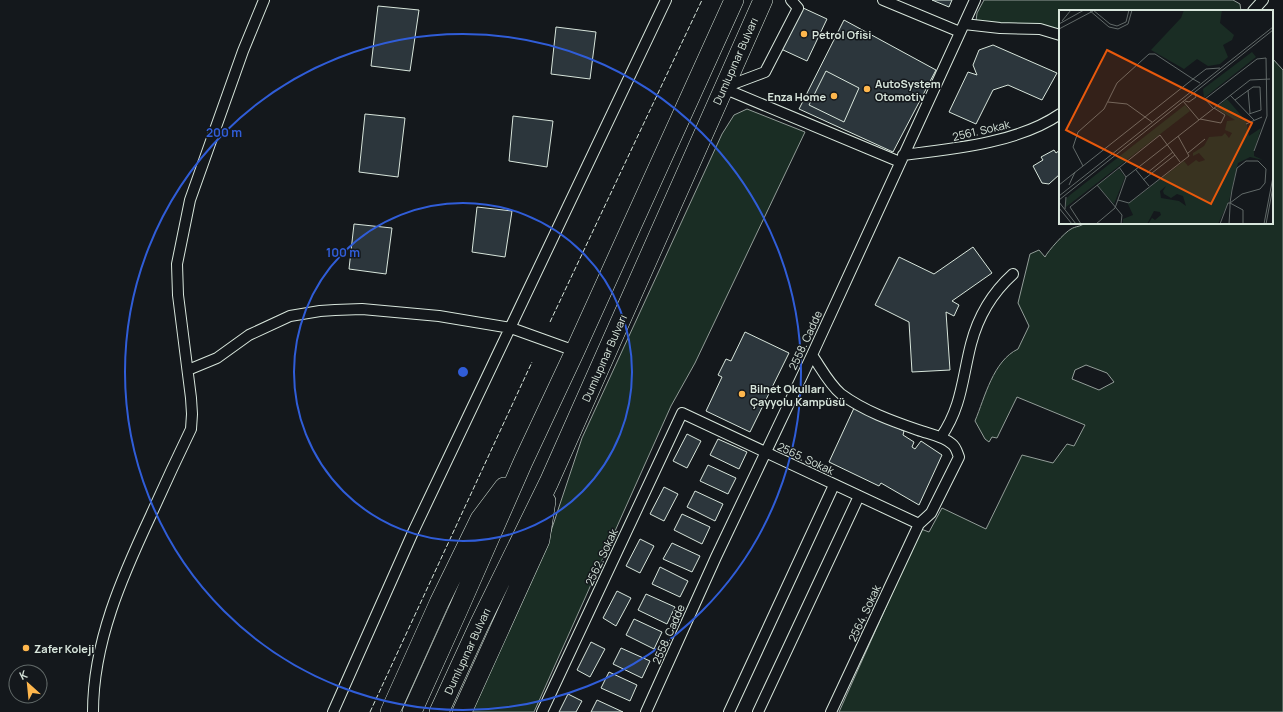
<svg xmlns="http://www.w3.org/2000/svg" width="1283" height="712" font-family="Manrope,sans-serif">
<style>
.green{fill:#1a2d24;stroke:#939e99;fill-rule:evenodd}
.building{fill:#2c363c;stroke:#d8e6dc}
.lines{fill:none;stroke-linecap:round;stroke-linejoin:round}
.street-casing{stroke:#d8e6dc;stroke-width:12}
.highway-casing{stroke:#d8e6dc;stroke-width:20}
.street{stroke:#14181c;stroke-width:10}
.highway{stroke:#14181c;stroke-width:19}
.fence{stroke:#d8e6dc;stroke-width:1;stroke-dasharray:5 2;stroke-linecap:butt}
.ring{fill:none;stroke:#305dd8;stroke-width:2}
.poi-dot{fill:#ffb74d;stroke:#14181c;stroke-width:1.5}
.labels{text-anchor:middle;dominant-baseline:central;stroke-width:3;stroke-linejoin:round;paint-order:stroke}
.poi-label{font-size:11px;font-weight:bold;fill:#d8e6dc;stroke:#14181c;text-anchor:start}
.street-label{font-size:11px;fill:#d8e6dc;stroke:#14181c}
.inset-road{fill:none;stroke:#626a69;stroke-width:1}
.view{fill:#e8590c;fill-opacity:0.15;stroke:#e8590c;stroke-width:2}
.inset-edge{fill:none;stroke:#d8e6dc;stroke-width:2}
.centre{fill:#305dd8;stroke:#14181c;stroke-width:2}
.ring-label{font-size:12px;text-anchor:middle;font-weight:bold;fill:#305dd8;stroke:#14181c;stroke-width:3;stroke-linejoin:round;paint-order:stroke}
</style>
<rect width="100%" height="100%" fill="#14181c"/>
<path class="green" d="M984,0H1233L1240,4L1241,11H1060V31L976,21L977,13Z
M1272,58L1283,70V712H839L921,529L929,532L942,508L986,529L1022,455L1053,463L1067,444L1074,446L1085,425L1017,397L997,438L992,437L989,442L985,439L975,421C985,397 993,361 1018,349L1029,326L1018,303L1030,254L1039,250L1045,257C1048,251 1065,232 1071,229C1076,226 1080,227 1085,223H1272ZM1086,365L1107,373L1114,382L1099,390L1072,379L1075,370Z
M747,109L805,132L695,363L671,406L534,712H470L549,537L582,438L722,134L734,115Z"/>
<path class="building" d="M932,0H952L949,7Z
M378,6L419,10L410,71L371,66Z
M801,7L827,19L807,61L781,49Z
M844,20L936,70L893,152L799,109Z
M556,27L596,32L590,79L551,74Z
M993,45L1057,73L1042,100L1008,85L993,90L976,124L949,112L968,72L977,75L973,65L979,50Z
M826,71L859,88L844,122L809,105Z
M365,114L405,118L398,177L359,172Z
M513,116L553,121L547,167L509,161Z
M1054,150L1056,153L1060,150V174L1049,184L1042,183L1033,166L1043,160L1041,157Z
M477,207L512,211L505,257L472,252Z
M354,224L392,228L386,274L349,269Z
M973,247L992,273L952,301L959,305L954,316L946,312L950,370L912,372L909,322L875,305L899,257L934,274Z
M745,332L789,353L750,432L706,411L722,377L718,375L726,359L731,361Z
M854,408L904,431L903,435L914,442L912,447L915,449L921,441L942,455L919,505L881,483L879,486L829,462Z
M687,434L701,441L687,468L673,461Z
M718,439L747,452L739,469L710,455Z
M708,465L736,478L728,494L700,481Z
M664,487L678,494L664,521L650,514Z
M695,491L723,504L715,521L687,507Z
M682,514L710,527L702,544L674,530Z
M640,539L654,546L640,573L626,566Z
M672,543L700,556L692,572L663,559Z
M660,567L688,581L680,597L652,584Z
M617,591L631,598L616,626L603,618Z
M646,594L675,607L667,624L638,610Z
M634,619L662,632L654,649L626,635Z
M591,642L605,649L590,677L577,670Z
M621,648L650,661L642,678L613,664Z
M609,672L637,685L630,701L601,688Z
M568,694L582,701L576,712H559Z
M597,700L623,712H591Z"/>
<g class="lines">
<g class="street-casing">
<path id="street" d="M883,0L960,32
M1253,11L1263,0
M964,24L1000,28L1040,29L1060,35
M725,87L765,72L798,8L791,0
M723,88L900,162
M903,155C953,149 1018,143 1060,114
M812,355C821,368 829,384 841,394C864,411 892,421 918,430C929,434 943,436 952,444C956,447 957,452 959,457L931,513L919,524L831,712
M188,370L217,358L249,335L290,316L320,311L335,310L362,309L439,316L511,328L575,351
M941,437C962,406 962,379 971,344C978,317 992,293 1013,274
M93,712C93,642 122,577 151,515C164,486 177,458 191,429L192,414L191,398L178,295L177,264L190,200L243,51L264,0
M333,712L414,530L666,0
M542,712L682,413L919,524
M646,712L716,557L812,355L975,0
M729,712L834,485
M758,712L859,496"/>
</g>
<g class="highway-casing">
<path id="highway" d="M390,712L439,603L480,519L504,487
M412,712L458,610L523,462L575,351L734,0
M439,712L479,625L549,482L763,0
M462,712L540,540L546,501"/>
</g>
<use href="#street" class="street"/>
<use href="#highway" class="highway"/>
<path class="fence" d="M550,322L702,0
M370,712L532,362"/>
</g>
<g class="ring">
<circle cx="463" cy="372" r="169"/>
<circle cx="463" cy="372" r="338"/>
</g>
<g class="poi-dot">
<circle cx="804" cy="34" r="4"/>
<circle cx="867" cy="89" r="4"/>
<circle cx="834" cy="96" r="4"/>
<circle cx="742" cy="394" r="4"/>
<circle cx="26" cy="648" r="4"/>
</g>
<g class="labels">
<g class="poi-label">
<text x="812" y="34">Petrol Ofisi</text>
<text x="875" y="83">AutoSystem<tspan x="875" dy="13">Otomotiv</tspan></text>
<text x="826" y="96" text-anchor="end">Enza Home</text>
<text x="750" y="388">Bilnet Okulları<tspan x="750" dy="13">Çayyolu Kampüsü</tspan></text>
<text x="34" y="648">Zafer Koleji</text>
</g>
<g class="street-label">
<text transform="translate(735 61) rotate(-66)">Dumlupınar Bulvarı</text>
<text transform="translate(981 130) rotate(-13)">2561. Sokak</text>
<text transform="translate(805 340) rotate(-65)">2558. Cadde</text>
<text transform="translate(604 358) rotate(-66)">Dumlupınar Bulvarı</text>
<text transform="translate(806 458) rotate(25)">2565. Sokak</text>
<text transform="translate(601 557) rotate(-65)">2562. Sokak</text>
<text transform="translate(864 613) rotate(-65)">2564. Sokak</text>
<text transform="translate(668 634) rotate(-66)">2558. Cadde</text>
<text transform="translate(467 651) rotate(-65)">Dumlupınar Bulvarı</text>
</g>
</g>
<g transform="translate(1059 10)">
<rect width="214" height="214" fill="#14181c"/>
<path d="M125,0H163L161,13L175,25L173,30L164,35L169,47L161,54L149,56L138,49L125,59L92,40L122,8ZM193,42L197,47L145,88L144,79ZM168,89L187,111L190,126L202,118L195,141V146L204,150L191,147L179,153L170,191L159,214H89L93,208L96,210L102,205L101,202L95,201L88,214H64V209L74,205L69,194L125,151L129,156L137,150L140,152L146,150L140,143L134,146V143L145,136L150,127L163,126L166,123L170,128L173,123L166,120L168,111L176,110L157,98ZM107,176L104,181L105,184L112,188L118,184L124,186L127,196L120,191L102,188L101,181ZM126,95L131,101L7,197V189L11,185ZM60,159L66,167L55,194L38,175Z" fill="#1a2d24" fill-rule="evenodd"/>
<path class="inset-road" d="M30,0L50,17L59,19L69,14L73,0M34,0L51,14L58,16L67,12L70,0M3,11L12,0M0,14L25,0M0,19L34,1M189,80L191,103M171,85L195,110M176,90L194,77H201L202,100L190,104M124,91L140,110M126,91L130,92L137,87L136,83M49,92L68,94L93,112M154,98L146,89L198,49L207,48L208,106L195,141M141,109L162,113L166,105L155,98M187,114L203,107M129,143L146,129M24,156L14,137L19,122L45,99L58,73L90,44H96L134,69L147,59L161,58M60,157L67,167M77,160L90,176M88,163L114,142M84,170L116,145M0,175L134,69L141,73M10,175L16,162M38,175L63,205L62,214M0,186L214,17M0,190L214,20M59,190L70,193L130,146L119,126M0,192L17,214M171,193L184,200V214M0,198L13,214M6,199L7,187M22,214L11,197L101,125L121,152M37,214L56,198L67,167L191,70L211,69M161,214L169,193H171L183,184L201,179L206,173L207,159L199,151H187L178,158L173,180L171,193V197L170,214M205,214L214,167M207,214L214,177"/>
<path class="view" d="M48,40L193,113L152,194L7,120Z"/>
<rect width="214" height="214" class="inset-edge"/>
</g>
<circle cx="463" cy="372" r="6" class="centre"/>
<g class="ring-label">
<text x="224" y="137">200 m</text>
<text x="343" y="257">100 m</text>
</g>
<g transform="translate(28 684) rotate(333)"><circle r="19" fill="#14181c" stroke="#626a69"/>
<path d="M0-3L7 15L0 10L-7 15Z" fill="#ffb74d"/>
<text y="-6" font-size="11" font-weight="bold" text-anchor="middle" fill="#d8e6dc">K</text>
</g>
</svg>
